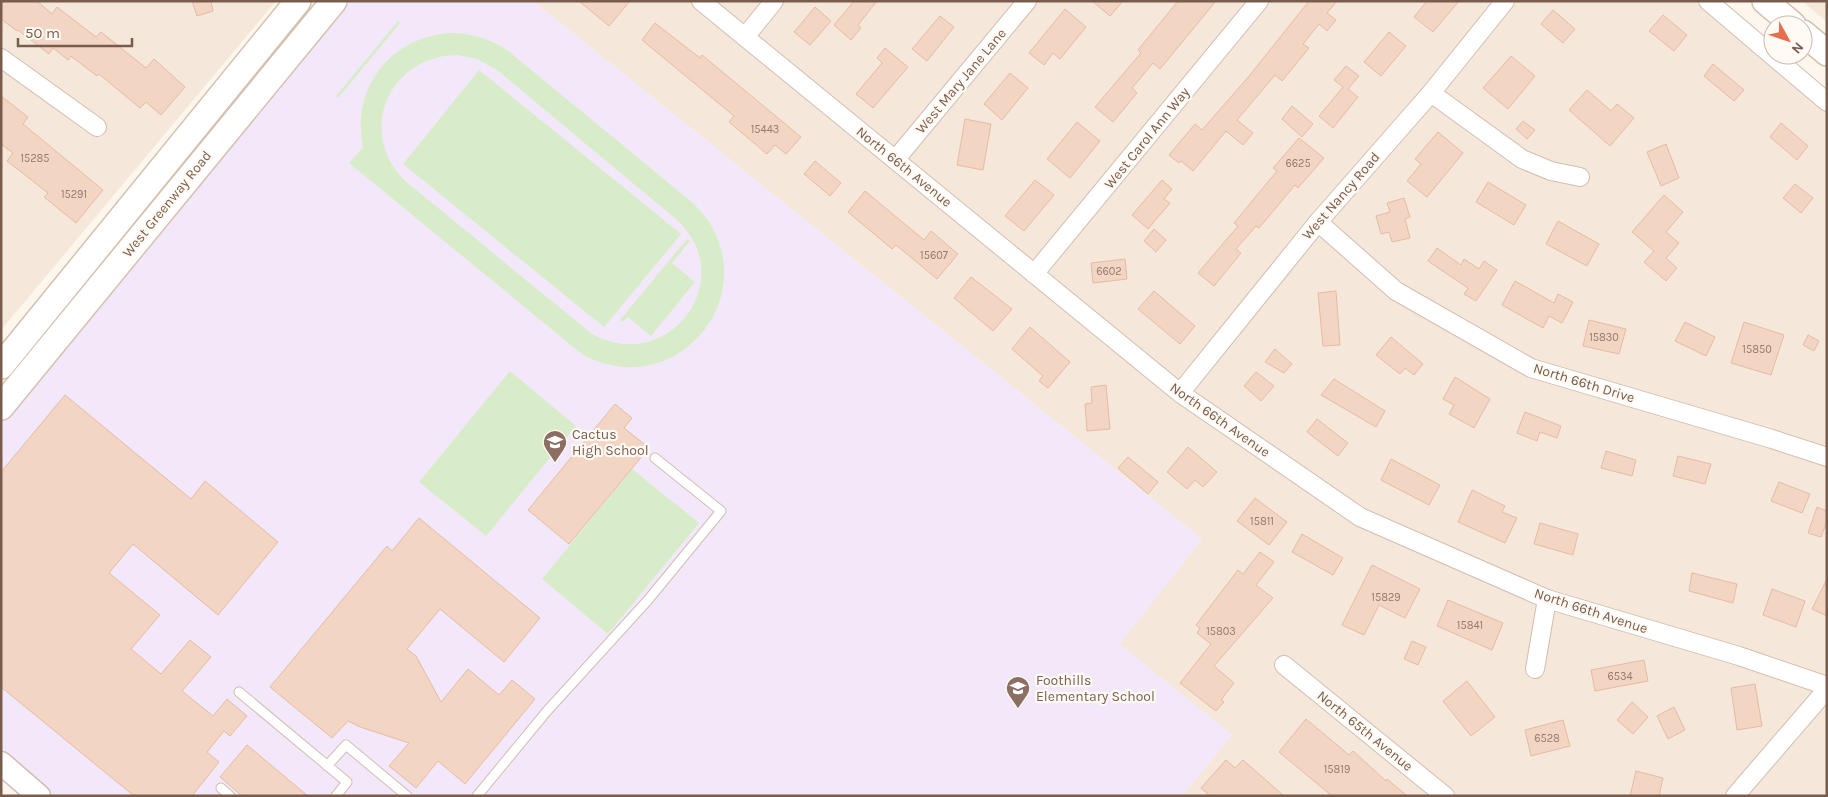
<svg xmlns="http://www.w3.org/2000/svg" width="1828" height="797" font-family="Karla,sans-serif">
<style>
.residential{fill:#f5e8da}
.education{fill:#f3e8fa}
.green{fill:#d8ecc9;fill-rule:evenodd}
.building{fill:#f3d5c3;stroke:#e6bba3}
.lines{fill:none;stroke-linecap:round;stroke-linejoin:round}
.service-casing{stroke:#d1beb0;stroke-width:11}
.minor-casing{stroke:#d1beb0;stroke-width:20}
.tertiary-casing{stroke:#d1beb0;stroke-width:25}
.secondary-casing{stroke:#d6c0b0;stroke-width:28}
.service{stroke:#fff;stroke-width:9}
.minor{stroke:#fff;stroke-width:18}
.tertiary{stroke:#fff;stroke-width:22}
.secondary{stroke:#fff;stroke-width:25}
.labels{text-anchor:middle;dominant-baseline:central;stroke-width:4.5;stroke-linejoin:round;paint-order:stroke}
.number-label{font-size:11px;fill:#987a6a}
.street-label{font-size:14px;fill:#7a5c4d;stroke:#fffaf3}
.education-label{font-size:14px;fill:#785e54;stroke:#fffaf3;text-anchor:start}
</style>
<rect width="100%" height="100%" fill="#fdf6ec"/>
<path class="residential" d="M1,1H276L1,330Z
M533,1H1721L1827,91V796H1182L1232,735L1119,644L1202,539Z
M1802,1H1827V22Z"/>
<path class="education" d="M319,1H533L1202,539L1120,644L1232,735L1182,796H39L1,763V388Z"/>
<path class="green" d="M398,21L400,23L338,98L336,96Z
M451,33C471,33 490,39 507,50L693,203C774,281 683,407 583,355L349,163L363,147C351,88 391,36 451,33ZM458,55L477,59L497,70L677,220C741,279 668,376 592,334L409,184C354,137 387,55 458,55Z
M479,70L681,234L604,327L403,164Z
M687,239L690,241L672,263L695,282L651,336L628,317L622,322L620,320Z
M510,371L576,426L486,536L419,482Z
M632,469L699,523L608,634L542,579Z"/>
<path class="building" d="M1,1H37L52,14L57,7L96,37L101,32L146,68L154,59L185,87L161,115L146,102L140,108L99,74L97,76L71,56L68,60L53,48L49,54L18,30L17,31L1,19Z
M192,1H211L213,11L197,16Z
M579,1H630L609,26Z
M854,1H877L858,25L861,28L851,40L834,25Z
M1092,1H1123L1110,16Z
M1178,1H1216L1160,69L1153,63L1132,88L1137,93L1113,122L1095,107L1141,53L1138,50Z
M1309,1H1337L1327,13L1336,20L1327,31L1319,24L1303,44L1309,48L1282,81L1275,75L1237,120L1253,133L1243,145L1226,131L1193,171L1181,161L1179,163L1169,155L1195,124L1202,130L1250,75Z
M1427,1H1459L1433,32L1414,17Z
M815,7L831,21L810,45L794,32Z
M1065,9L1086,27L1060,59L1053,53L1044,65L1029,53Z
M1553,10L1575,29L1563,43L1541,24Z
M1663,15L1687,35L1674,51L1649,31Z
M940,16L954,27L927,61L912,49Z
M655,23L700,58L702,55L801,137L786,154L775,145L767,154L729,122L734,116L642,40Z
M1389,32L1406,46L1381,76L1364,62Z
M885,48L908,67L873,108L856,94L882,63L877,58Z
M1511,56L1535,76L1508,109L1483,88Z
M1713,64L1744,90L1734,101L1704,76Z
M1346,66L1359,76L1348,89L1358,97L1333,128L1319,116L1343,87L1334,80Z
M1010,73L1028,88L1002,120L984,104Z
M1587,90L1611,111L1617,104L1634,118L1610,146L1569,110Z
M1,96L28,117L23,124L103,190L76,223L44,197L48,193L7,161L13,153L1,144Z
M1292,106L1313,124L1302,137L1282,119Z
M965,119L991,124L983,170L957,165Z
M1523,121L1535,130L1527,139L1516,129Z
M1077,122L1100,141L1070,178L1047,159Z
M1781,123L1808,146L1797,160L1770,137Z
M1438,132L1463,153L1427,197L1407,181L1421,164L1415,159Z
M1299,138L1324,158L1298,188L1295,185L1259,228L1256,226L1236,249L1241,253L1214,286L1198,273L1238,226L1234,223L1277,171L1273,168Z
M1666,144L1679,178L1661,186L1647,152Z
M815,161L841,183L830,196L804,174Z
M1035,180L1054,195L1024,231L1005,216Z
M1162,180L1172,189L1164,199L1170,203L1148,229L1132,215Z
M1488,182L1526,205L1514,225L1476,202Z
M1795,184L1813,198L1801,213L1783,198Z
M865,191L924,240L931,231L958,254L937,279L896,245L892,249L848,212Z
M1664,195L1683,212L1666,232L1679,243L1666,258L1677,268L1666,281L1644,262L1654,251L1632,232Z
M1404,198L1410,217L1405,219L1410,238L1392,242L1389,232L1381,234L1376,216L1390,212L1387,203Z
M1558,221L1599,244L1587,266L1546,244Z
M1154,229L1166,240L1156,252L1144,241Z
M1437,248L1461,265L1464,259L1479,269L1484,261L1497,270L1476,301L1464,294L1468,288L1428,261Z
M1125,259L1127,279L1093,283L1091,263Z
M971,277L1012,309L993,331L954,298Z
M1515,281L1554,303L1558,294L1573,302L1562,323L1549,316L1543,328L1502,305Z
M1154,291L1195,326L1180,344L1138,309Z
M1336,291L1340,345L1323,346L1318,293Z
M1589,320L1626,329L1619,354L1583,346Z
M1685,322L1715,337L1706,356L1675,341Z
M1744,322L1784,335L1771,375L1731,363Z
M1030,327L1070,362L1048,388L1039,381L1043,376L1012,349Z
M1808,335L1819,341L1814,351L1803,345Z
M1391,337L1423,364L1414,375L1405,368L1400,374L1376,355Z
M1275,349L1292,364L1284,373L1265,362Z
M1256,372L1274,386L1261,401L1244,386Z
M1455,377L1490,399L1474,428L1449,414L1454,405L1443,399Z
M1334,379L1385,411L1376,427L1321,395Z
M1106,385L1110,429L1087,431L1085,404L1092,403L1091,387Z
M65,395L191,499L205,481L278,542L218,615L133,544L109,573L160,615L131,649L161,674L190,640L211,657L182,691L213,716L227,699L247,716L230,736L224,731L207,752L219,762L192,796H134L1,687V472Z
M615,404L632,418L624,428L649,448L569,544L528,510Z
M1525,412L1561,426L1557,438L1540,432L1537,441L1517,433Z
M1317,419L1348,443L1338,456L1307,432Z
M1188,447L1217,472L1203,487L1195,480L1187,489L1167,472Z
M1606,451L1636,460L1632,476L1601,468Z
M1678,456L1711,464L1705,484L1673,476Z
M1128,457L1158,482L1148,494L1118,468Z
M1391,459L1440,485L1429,505L1381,480Z
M1779,482L1810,494L1802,513L1771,501Z
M1472,490L1505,506L1502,512L1517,518L1505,543L1458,522Z
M1255,498L1287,522L1269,545L1237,521Z
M1817,507L1827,511V521L1821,537L1808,533Z
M419,518L540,618L504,662L440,609L407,649L416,656L441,702L468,669L499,695L512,680L535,699L465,784L438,761L416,788L389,766L409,743L360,727L348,721L332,738L270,687L387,546L392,551Z
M1540,523L1578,534L1573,555L1534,544Z
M1302,534L1343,558L1333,575L1292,552Z
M1260,552L1274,562L1256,585L1273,598L1214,666L1234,683L1221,700L1224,702L1216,711L1180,683L1211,644L1197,633L1200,628L1196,625L1238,570L1243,574Z
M1372,565L1420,589L1405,618L1379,605L1364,635L1342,625Z
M1692,573L1737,584L1733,603L1689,591Z
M1827,579V616L1812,609Z
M1772,589L1805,601L1796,627L1763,615Z
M1448,600L1503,623L1492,650L1437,626Z
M1412,641L1426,647L1418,665L1404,659Z
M1644,660L1648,681L1595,691L1591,670Z
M1467,681L1495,717L1471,736L1443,701Z
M1755,684L1762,726L1737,730L1731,688Z
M1632,702L1648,717L1633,734L1617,720Z
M1674,707L1685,730L1668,739L1657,716Z
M1306,719L1349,755L1353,751L1386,781L1387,779L1407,796H1332L1279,752Z
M1563,720L1570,746L1531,756L1525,730Z
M247,745L308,796H242L220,777Z
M1226,760L1235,768L1243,760L1284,796H1210L1201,788Z
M1636,771L1663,778L1659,796H1630Z"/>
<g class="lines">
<g class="service-casing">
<path id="service" d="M239,692L347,782L336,796
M327,766L346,745L407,796
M221,788L230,796
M477,796L547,711L648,600L721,511L655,458"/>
</g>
<g class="minor-casing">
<path id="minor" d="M701,1L1180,393L1360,517L1547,599L1739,656L1827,686
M1708,1L1827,102
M745,37L774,1
M1,58L97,127
M1431,93L1522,159L1551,171L1580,177
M895,160L1027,1
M1318,222L1396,291L1531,368L1772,439L1827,457
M1034,274L1259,1
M1180,393L1318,222L1431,93L1505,1
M1284,665L1445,796
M1535,669L1547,599
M1735,796L1827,689"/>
</g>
<g class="tertiary-casing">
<path id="tertiary" d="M1,763L39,796"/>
</g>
<g class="secondary-casing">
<path id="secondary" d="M1765,1L1793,25
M1803,33L1827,53
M1,366L298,1
M1,407L334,1"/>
</g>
<use href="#service" class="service"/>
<use href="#minor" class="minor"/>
<use href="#tertiary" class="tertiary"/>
<use href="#secondary" class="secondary"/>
</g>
<defs>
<g id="school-pin" transform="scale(1.25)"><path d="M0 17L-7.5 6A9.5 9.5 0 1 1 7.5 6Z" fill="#8d6e63" stroke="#fffaf3"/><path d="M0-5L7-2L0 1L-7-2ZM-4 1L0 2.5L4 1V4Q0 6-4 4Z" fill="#fff"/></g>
</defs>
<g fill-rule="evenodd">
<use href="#school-pin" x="555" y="442"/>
<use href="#school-pin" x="1018" y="688"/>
</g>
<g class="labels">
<g class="number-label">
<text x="765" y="129">15443</text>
<text x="35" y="158">15285</text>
<text x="1298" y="163">6625</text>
<text x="74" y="194">15291</text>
<text x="934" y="255">15607</text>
<text x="1109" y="271">6602</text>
<text x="1604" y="337">15830</text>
<text x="1757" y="349">15850</text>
<text x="1262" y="521">15811</text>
<text x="1386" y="597">15829</text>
<text x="1470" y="625">15841</text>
<text x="1221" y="631">15803</text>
<text x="1620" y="676">6534</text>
<text x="1547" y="738">6528</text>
<text x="1337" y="769">15819</text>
</g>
<g class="street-label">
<text transform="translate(961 81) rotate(-50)">West Mary Jane Lane</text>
<text transform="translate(1147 138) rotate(-51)">West Carol Ann Way</text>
<text transform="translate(904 167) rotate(39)">North 66th Avenue</text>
<text transform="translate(1341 196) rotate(-49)">West Nancy Road</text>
<text transform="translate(167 204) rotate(-51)">West Greenway Road</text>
<text transform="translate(1584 383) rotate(17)">North 66th Drive</text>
<text transform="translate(1220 420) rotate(35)">North 66th Avenue</text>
<text transform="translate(1591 611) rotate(18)">North 66th Avenue</text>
<text transform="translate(1365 731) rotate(39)">North 65th Avenue</text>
</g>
<g class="education-label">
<text x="572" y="434">Cactus<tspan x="572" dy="16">High School</tspan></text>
<text x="1036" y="680">Foothills<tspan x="1036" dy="16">Elementary School</tspan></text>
</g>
</g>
<rect width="1828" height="797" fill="none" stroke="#7a5c4d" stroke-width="5"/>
<g transform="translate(1788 40) rotate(130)"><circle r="24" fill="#fffaf3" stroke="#cabbb1"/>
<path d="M0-4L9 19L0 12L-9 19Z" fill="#e76f51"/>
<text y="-8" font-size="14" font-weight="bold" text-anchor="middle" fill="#7a5c4d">N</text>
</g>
<path d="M18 38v8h114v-8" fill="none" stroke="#7a5c4d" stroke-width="2.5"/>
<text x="25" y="38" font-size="15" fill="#7a5c4d" stroke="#fffaf3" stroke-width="4" paint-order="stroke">50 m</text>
</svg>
